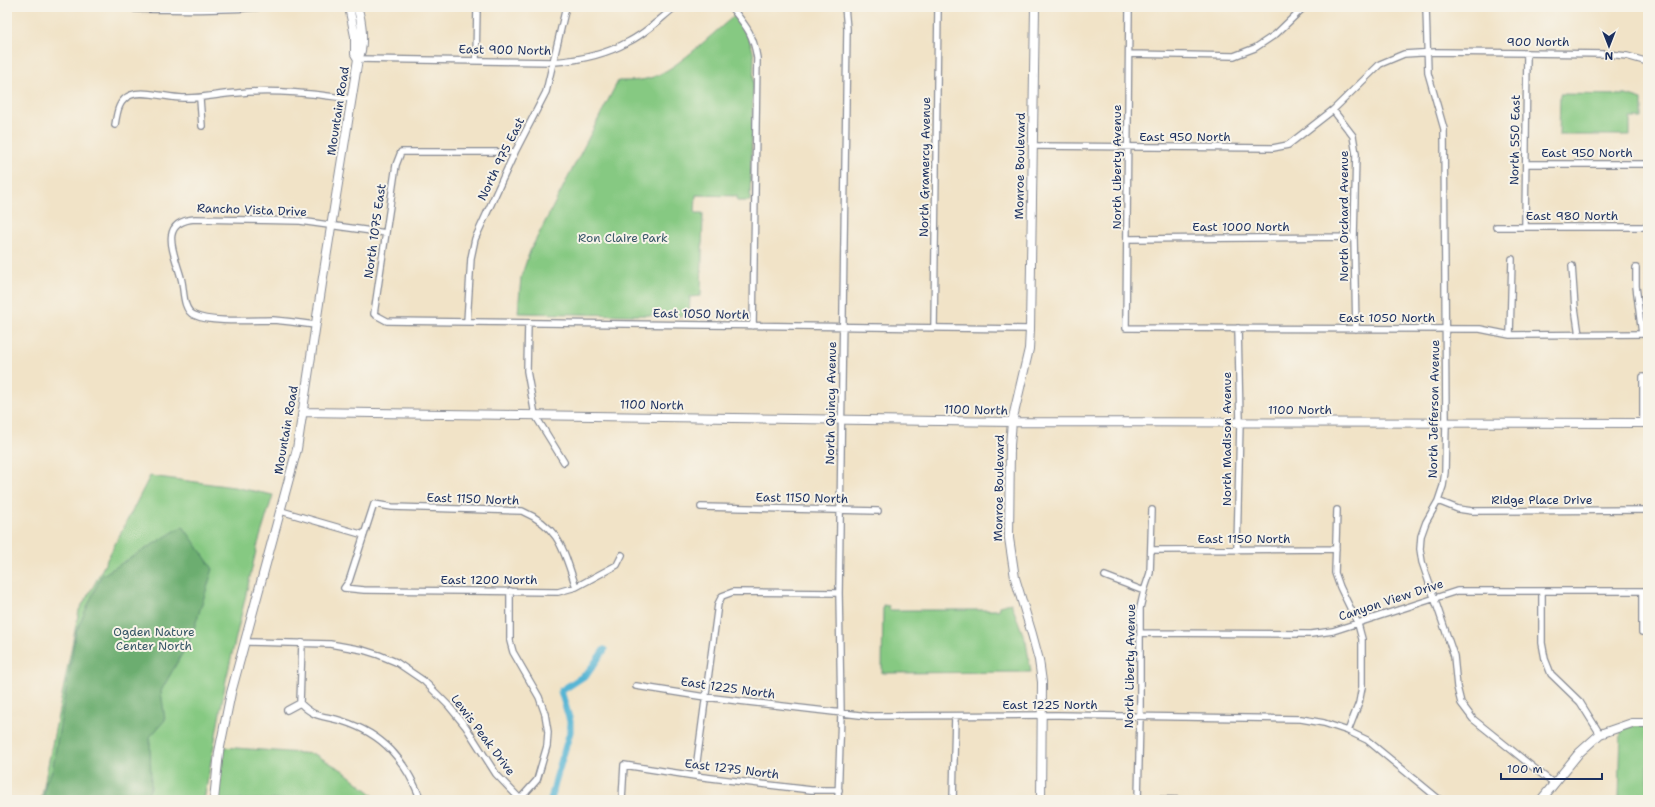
<svg xmlns="http://www.w3.org/2000/svg" width="1655" height="807" font-family="'Shantell Sans',sans-serif">
<style>
.green{fill:#86c982;stroke:#507c70}
.forest{fill:#6cad70;stroke:#446e67}
.lines{fill:none;stroke-linecap:round;stroke-linejoin:round}
.canal{stroke:#56b5d4;stroke-width:7}
.street-casing{stroke:#868992;stroke-width:8}
.secondary-casing{stroke:#868992;stroke-width:10}
.street{stroke:#fff;stroke-width:5.5}
.secondary{stroke:#fff;stroke-width:8}
.labels{text-anchor:middle;dominant-baseline:central;stroke-width:4;stroke-linejoin:round;paint-order:stroke}
.street-label{font-size:12px;fill:#1b2f5e;stroke:#f7f3e8}
.park-label{font-size:12px;fill:#365667;stroke:#f7f3e8}
</style>
<rect width="100%" height="100%" fill="#f7f3e8"/>
<filter id="ink" filterUnits="userSpaceOnUse"><feTurbulence type="fractalNoise" baseFrequency=".025" numOctaves="2"/><feDisplacementMap in="SourceGraphic" scale="8" xChannelSelector="R" yChannelSelector="G"/><feConvolveMatrix kernelMatrix="1 2 1 2 8 2 1 2 1" color-interpolation-filters="sRGB"/></filter>
<filter id="wash" filterUnits="userSpaceOnUse"><feTurbulence type="fractalNoise" baseFrequency=".012" numOctaves="4" result="noise"/><feDisplacementMap in="SourceGraphic" scale="16" xChannelSelector="R" yChannelSelector="G"/><feGaussianBlur stdDeviation="0.9" result="paint"/><feColorMatrix in="noise" values="0 0 0 0 0 0 0 0 0 0 0 0 0 0 0 0 0 1.4 0 .05"/><feComposite in="paint" operator="in"/></filter>
<g filter="url(#wash)">
<rect width="100%" height="100%" fill="#f1e3c7"/>
<path class="green" d="M734,16C746,30 751,39 754,57L750,201H737V196L696,195L695,213H703L701,296L690,297L689,316L518,313L521,277L530,251L618,81C632,81 645,81 658,75C682,64 712,34 734,16Z
M1560,94L1626,95L1642,100V118H1630V135H1559Z
M150,476L234,487L273,495L257,547L226,680L204,800H41L79,610L94,585Z
M1011,603L1026,642L1031,672L882,673L883,605L889,606V610H998L999,606Z
M1633,726H1648V800H1619L1621,729Z
M223,747L314,754L342,770L372,794L376,800H217Z"/>
<path class="forest" d="M183,526L213,569L191,638L161,691L165,720L150,737L151,788L145,800H43L46,782L52,771L76,632L101,576Z"/>
<g class="lines">
<path class="canal" d="M551,800L556,779L570,732V721L561,691L587,674L604,650"/>
</g>
</g>
<g filter="url(#ink)">
<g class="lines">
<g class="street-casing">
<path id="street" d="M131,7L135,9C176,9 218,11 260,7
M731,7C746,26 753,33 757,58L753,326
M1129,7L1126,328L1480,329L1510,335L1648,334
M1426,7L1428,73L1444,129L1446,423L1445,472L1443,486L1438,501L1426,522L1421,536L1420,549L1422,562L1454,656L1457,687L1461,703L1473,719L1554,784
M1129,54L1234,56L1255,48L1276,34L1304,7
M358,59L554,62C580,60 605,55 628,42C645,34 660,19 675,7
M476,61L477,7
M200,99L202,126
M1333,110L1353,136L1356,154L1354,237L1356,329
M115,125C117,113 118,100 131,95C144,90 168,98 183,98C201,99 218,94 237,93C275,89 315,94 352,99
M1033,146L1273,148L1288,145L1333,110L1380,64L1404,54L1436,52L1608,54L1627,56L1648,62
M515,152H401L396,165L374,314L387,321L1030,329
M1526,164H1648
M1496,227H1648
M1525,227L1527,53
M1128,239L1354,237
M1572,266L1575,308L1579,335
M1636,268V286L1642,334
M467,322L471,258L475,239L515,152L546,92L566,7
M528,323L527,371L535,415L564,462
M315,325C301,323 287,321 273,320C253,320 210,323 194,315C183,310 184,292 182,282C178,260 154,222 195,219L300,221L386,233
M934,328L938,7
M1510,335L1512,259
M1643,423V377
M1438,501L1458,509L1472,511L1648,510
M701,507L878,511
M1337,510L1335,573L1340,587L1358,624L1362,639V687L1359,703L1348,731
M281,511L364,535
M1152,550L1336,549
M1237,550L1240,422L1238,328
M1105,576L1144,591
M576,587C563,550 561,528 522,511L392,507L374,504L349,581L344,588L364,590L558,592L576,587L617,565L622,555
M510,591V641L513,652L539,697L545,714L548,732L547,746L537,780L520,799
M1542,591V643L1545,659L1551,674L1580,702L1600,734
M1642,591V632
M1141,633L1311,634L1333,631L1457,591H1648
M246,642L330,644L363,650L379,655L396,662L424,681L448,705L466,727L496,774L521,800
M302,643L300,703C316,719 323,715 342,721C384,734 405,760 421,800
M636,686L705,697L868,716L1058,715L1301,719L1324,723L1348,731L1367,740L1440,800
M287,710L300,703
M695,776L718,604L722,596L733,592L839,593
M1138,799L1184,800
M622,800L624,765L695,776L811,790H839
M838,800L841,714L839,593L847,29L845,7
M953,800L955,716
M1138,800L1140,716V608L1144,591L1150,573L1152,510"/>
</g>
<g class="secondary-casing">
<path id="secondary" d="M349,7L355,36V54L358,59
M1035,7L1030,329L1029,349L1012,422L1010,445L1009,538L1015,578L1032,634L1039,660L1042,682L1041,800
M303,412L1012,422L1648,423
M214,800L219,752L231,693L297,449L323,277L358,59C365,47 362,20 357,7
M1541,800L1579,753L1600,734L1632,723H1648"/>
</g>
<use href="#street" class="street"/>
<use href="#secondary" class="secondary"/>
</g>
</g>
<g class="labels">
<g class="street-label">
<text x="1538" y="42">900 North</text>
<text transform="translate(505 50) rotate(1)">East 900 North</text>
<text transform="translate(338 111) rotate(-81)">Mountain Road</text>
<text x="1185" y="137">East 950 North</text>
<text transform="translate(1515 140) rotate(-89)">North 550 East</text>
<text x="1587" y="153">East 950 North</text>
<text transform="translate(501 159) rotate(-64)">North 975 East</text>
<text transform="translate(1020 166) rotate(-89)">Monroe Boulevard</text>
<text transform="translate(925 167) rotate(-89)">North Gramercy Avenue</text>
<text transform="translate(1117 167) rotate(-90)">North Liberty Avenue</text>
<text transform="translate(252 210) rotate(2)">Rancho Vista Drive</text>
<text transform="translate(1344 216) rotate(-90)">North Orchard Avenue</text>
<text x="1572" y="216">East 980 North</text>
<text x="1241" y="227">East 1000 North</text>
<text transform="translate(375 231) rotate(-82)">North 1075 East</text>
<text transform="translate(701 314) rotate(1)">East 1050 North</text>
<text x="1387" y="318">East 1050 North</text>
<text transform="translate(831 403) rotate(-89)">North Quincy Avenue</text>
<text transform="translate(652 405) rotate(1)">1100 North</text>
<text transform="translate(1434 409) rotate(-89)">North Jefferson Avenue</text>
<text transform="translate(976 410) rotate(1)">1100 North</text>
<text x="1300" y="410">1100 North</text>
<text transform="translate(286 430) rotate(-80)">Mountain Road</text>
<text transform="translate(1227 439) rotate(-90)">North Madison Avenue</text>
<text transform="translate(999 488) rotate(-89)">Monroe Boulevard</text>
<text transform="translate(802 498) rotate(1)">East 1150 North</text>
<text transform="translate(473 499) rotate(2)">East 1150 North</text>
<text x="1542" y="500">Ridge Place Drive</text>
<text x="1244" y="539">East 1150 North</text>
<text x="489" y="580">East 1200 North</text>
<text transform="translate(1391 600) rotate(-18)">Canyon View Drive</text>
<text transform="translate(1130 666) rotate(-89)">North Liberty Avenue</text>
<text transform="translate(728 688) rotate(8)">East 1225 North</text>
<text x="1050" y="705">East 1225 North</text>
<text transform="translate(483 735) rotate(53)">Lewis Peak Drive</text>
<text transform="translate(732 769) rotate(7)">East 1275 North</text>
</g>
<g class="park-label">
<text x="623" y="238">Ron Claire Park</text>
<text x="154" y="632">Ogden Nature<tspan x="154" dy="14">Center North</tspan></text>
</g>
</g>
<rect width="1655" height="807" fill="none" stroke="#f7f3e8" stroke-width="24"/>
<g transform="translate(1609 46) rotate(180)" stroke="#f7f3e8" stroke-width="3" paint-order="stroke">
<path d="M0-3L7 15L0 10L-7 15Z" fill="#1b2f5e"/>
<text y="-6" font-size="11" font-weight="bold" text-anchor="middle" fill="#1b2f5e">N</text>
</g>
<path d="M1501 773v6h101v-6" fill="none" stroke="#1b2f5e" stroke-width="2"/>
<text x="1507" y="773" font-size="12" fill="#1b2f5e" stroke="#f7f3e8" stroke-width="3" paint-order="stroke">100 m</text>
</svg>
